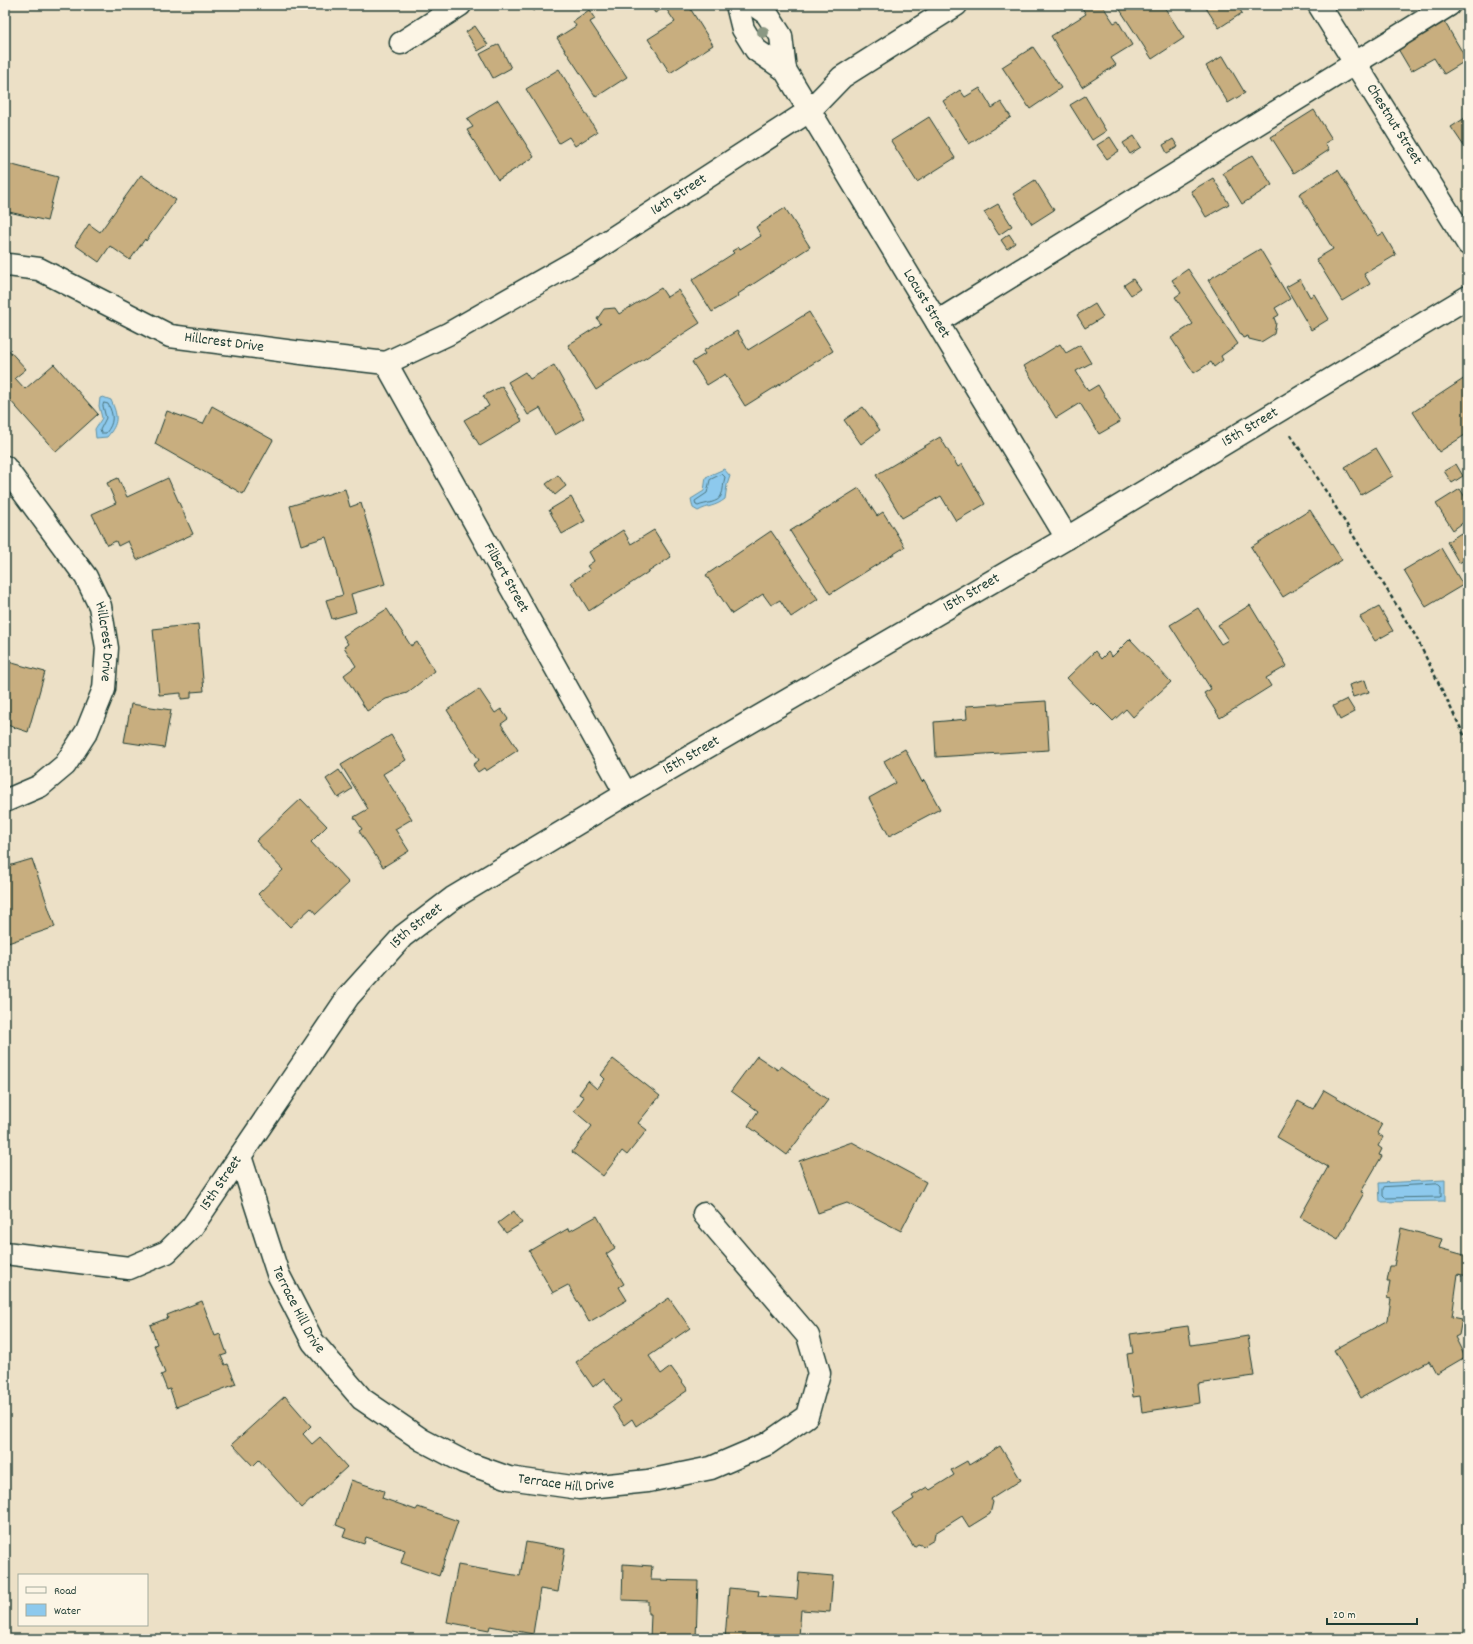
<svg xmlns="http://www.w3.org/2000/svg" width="1473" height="1644" font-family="Dekko,sans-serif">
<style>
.water{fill:#8dc9ed;stroke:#6191a3}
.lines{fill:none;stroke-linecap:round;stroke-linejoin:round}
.shore{stroke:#4b757e;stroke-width:1}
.building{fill:#c8ae7f;stroke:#1f3d34}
.minor-casing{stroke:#1f3d34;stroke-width:25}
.path{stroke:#1f3d34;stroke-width:2.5;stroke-dasharray:4 3;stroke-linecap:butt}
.minor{stroke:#fcf5e5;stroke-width:22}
.tree{fill:#8a9883}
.labels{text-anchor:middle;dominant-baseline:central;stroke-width:3.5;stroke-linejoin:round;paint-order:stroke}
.street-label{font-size:15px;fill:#1f3d34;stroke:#fcf5e5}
</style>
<rect width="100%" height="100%" fill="#ece0c6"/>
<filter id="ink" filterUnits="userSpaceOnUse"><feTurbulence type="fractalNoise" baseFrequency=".025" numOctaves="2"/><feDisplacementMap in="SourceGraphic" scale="8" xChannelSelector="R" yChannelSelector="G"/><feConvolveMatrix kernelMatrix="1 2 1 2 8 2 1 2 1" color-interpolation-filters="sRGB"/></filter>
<g filter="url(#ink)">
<path class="water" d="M103,397L111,400C118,416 119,423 107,437L96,438L95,429L102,418L99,406L100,398Z
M724,469L730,476L727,485L725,499C715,507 709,505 698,511L693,508L691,499L704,491L706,477Z
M1445,1180V1201L1380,1202L1379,1183Z"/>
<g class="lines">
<path class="shore" d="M104,403L108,404C114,415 114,423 106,433H101L100,430L106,418L103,406Z
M722,474L725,477C723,483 724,490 721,496C718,503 705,503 698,506L696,505L695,501L707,493L710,480Z
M1439,1184L1441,1186V1196L1440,1197L1385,1198L1383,1196V1189L1384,1187Z"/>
</g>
<path class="building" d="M529,5H543L533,11Z
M650,5H688L713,45L670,73L648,39L675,22L665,7L655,13Z
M1087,5H1102L1114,23L1118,21L1132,45L1111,58L1116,65L1082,87L1051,36L1086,14L1082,8Z
M1117,5H1163L1184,38L1152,59Z
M1204,5H1237L1242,13L1219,28Z
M589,10L595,19L590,22L627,77L596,97L557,38L576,26L573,21Z
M1444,21L1467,60L1444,74L1434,58L1411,71L1398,49Z
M475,26L488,45L478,51L466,32Z
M499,44L511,68L493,78L480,54Z
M1033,47L1061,88L1030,109L1002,67Z
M1223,56L1245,93L1228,103L1206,66Z
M559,69L597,132L575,146L569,137L559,143L526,89Z
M980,88L992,108L1001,102L1011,117L969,144L943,101L960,90L965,97Z
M1085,96L1106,131L1092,140L1070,105Z
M498,100L534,157L498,180L467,130L473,127L467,119Z
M1314,110L1332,139L1325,143L1329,150L1294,173L1271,137Z
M1468,116V152L1451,127Z
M929,117L955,158L917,182L891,141Z
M1134,136L1141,147L1130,154L1123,143Z
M1110,137L1119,151L1107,159L1097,145Z
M1173,139L1178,147L1167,153L1163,145Z
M1253,155L1272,185L1242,204L1223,173Z
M5,163L58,177L47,221L5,211Z
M1338,170L1378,236L1383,233L1396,255L1364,274L1370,284L1342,301L1316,259L1333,249L1299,194Z
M141,175L176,200L146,241L145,239L130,260L110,246L99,262L75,245L89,224L100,232Z
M1213,178L1229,204L1206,217L1191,191Z
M1035,180L1054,210L1032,224L1013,194Z
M998,204L1012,226L999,235L984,212Z
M785,208L810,247L738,294L739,296L712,312L692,280L734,253L732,251L739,247L740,249L761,236L756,227Z
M1009,234L1015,243L1007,249L1001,240Z
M1260,249L1290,299L1275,308L1279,315L1274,318L1276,323L1274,334L1261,342L1249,339L1248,336L1243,338L1208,280Z
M1188,269L1238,344L1221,356L1223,360L1214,367L1211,362L1194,373L1171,338L1193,324L1175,297L1181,293L1172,280Z
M1133,279L1140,289L1131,295L1124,285Z
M1300,279L1310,297L1314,294L1329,319L1311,330L1286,287Z
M661,288L667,297L678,290L700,323L596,390L568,345L601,324L597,319L604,309L615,308L619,314Z
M1095,304L1103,317L1085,328L1077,315Z
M809,312L833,351L745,406L725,374L707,385L692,362L705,354L703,351L737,331L748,350Z
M1060,344L1066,353L1080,345L1091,363L1076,371L1088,391L1098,385L1120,422L1099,434L1080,403L1056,418L1024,366Z
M5,346L26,369L15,378L25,389L54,364L98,414L56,452L9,399L6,403L5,401Z
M554,365L584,418L555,435L540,408L528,415L508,382L525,372L530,379Z
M1468,376V433L1439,452L1413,412Z
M502,386L522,421L480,446L464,420L489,406L483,396Z
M212,406L273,440L243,494L155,444L167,411L203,424Z
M863,407L880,430L861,444L844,420Z
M940,437L958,467L962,464L985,504L956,521L941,496L902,518L876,475Z
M1376,448L1393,476L1361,495L1345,467Z
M1456,464L1463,476L1452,483L1444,471Z
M558,475L566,486L555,495L546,484Z
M118,478L127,497L168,478L193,534L137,560L128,541L118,546L116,541L107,545L92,514L116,503L107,483Z
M859,488L877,516L883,512L905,547L830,594L790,531Z
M345,489L350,507L361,503L385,584L351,594L356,612L332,619L326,600L343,595L326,537L301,545L290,506Z
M1460,489L1468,502V519L1453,530L1436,504Z
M571,497L585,521L562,534L549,510Z
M1310,510L1342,560L1283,597L1251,547Z
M623,530L631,544L654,530L671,557L589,611L571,582L590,570L587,566L594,561L589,552Z
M771,531L818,599L791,617L780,600L771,605L763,594L732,614L706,575Z
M1461,533L1468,545V558L1459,563L1447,542Z
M1441,548L1463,585L1426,607L1404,570Z
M1468,565V576L1463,568Z
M1250,605L1287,666L1266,678L1271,686L1220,718L1204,693L1211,689L1170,625L1198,608L1221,644L1228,640L1218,625Z
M1379,607L1393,631L1375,641L1360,617Z
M387,609L411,646L417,642L435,671L407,693L386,699L367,711L344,675L356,666L344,647L348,644L343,636Z
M198,624L204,691L191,692V698L181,699V693L159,695L153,629Z
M1130,639L1171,682L1133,717L1126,709L1113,721L1095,703L1093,705L1067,678L1095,651L1101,659L1108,652L1112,657Z
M5,661L45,672L28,732L7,725L10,713L5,711Z
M1365,680L1369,692L1353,697L1349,685Z
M479,689L495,713L501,709L508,719L501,724L518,750L486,771L484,768L478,772L473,765L479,760L447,710Z
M1347,699L1355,712L1340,720L1333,706Z
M1046,701L1049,750L936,757L934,722L967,719L966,706Z
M131,704L171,710L164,748L124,742Z
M391,735L406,760L383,774L412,819L395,829L409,851L383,867L359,831L362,829L354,817L368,809L341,765Z
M905,749L922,782L924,780L940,809L889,836L869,798L896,783L884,761Z
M339,770L352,789L338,798L326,779Z
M301,799L327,826L311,842L349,883L316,914L311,908L290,927L258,894L283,870L256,841Z
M32,859L55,927L8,943L5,935V867Z
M757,1056L778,1070L781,1066L828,1100L787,1155L748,1126L758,1111L731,1091Z
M613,1059L660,1096L638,1123L647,1130L627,1155L622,1151L603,1176L572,1152L592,1126L574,1111L584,1097L579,1094L588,1081L597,1089L605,1079L601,1075Z
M1324,1090L1382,1124L1377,1133L1383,1137L1378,1146L1382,1149L1379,1155L1382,1156L1361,1192L1364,1193L1338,1239L1300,1217L1328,1167L1277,1137L1298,1101L1313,1109Z
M852,1142L926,1182L901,1231L847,1203L818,1213L799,1161Z
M514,1211L522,1223L506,1233L498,1223Z
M597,1216L615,1248L606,1254L624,1284L619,1287L627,1300L589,1322L568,1285L553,1293L529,1251L569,1228L570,1231Z
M1401,1228L1442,1239L1439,1248L1468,1256V1276L1458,1274L1452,1317L1462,1319L1459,1335L1455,1337L1465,1357L1436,1374L1429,1361L1361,1398L1334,1350L1388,1320L1391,1299L1387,1298L1390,1282H1387L1390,1266H1394Z
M669,1298L690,1328L649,1356L661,1374L671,1367L688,1390L636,1426L632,1419L624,1425L612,1407L621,1401L604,1378L593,1387L576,1362Z
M202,1301L215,1336L220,1334L227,1354L221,1356L225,1365L228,1364L236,1384L176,1407L170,1389L167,1390L161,1375L165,1373L154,1345L157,1344L150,1325L168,1318L167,1315Z
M1188,1326L1191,1345L1248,1336L1254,1376L1198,1384L1200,1403L1142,1412L1140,1396L1133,1397L1127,1354L1133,1353L1130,1334Z
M285,1396L311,1426L303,1434L312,1444L320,1437L347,1467L302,1508L259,1460L253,1466L232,1444Z
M1000,1446L1021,1480L991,1499L993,1502L990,1514L969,1527L962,1516L935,1533L934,1540L924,1546L918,1544L914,1547L892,1513L914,1499L912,1496L927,1487L930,1490L954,1475L951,1470L967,1461L969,1465Z
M351,1480L384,1491L382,1498L416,1510L418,1507L458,1521L439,1576L401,1563L405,1550L366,1537L364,1544L343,1537L346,1529L336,1525Z
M526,1542L565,1549L558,1592L540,1589L533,1634L490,1626L489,1630L447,1622L458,1565L520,1576Z
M623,1564L652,1566L651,1580L698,1581L696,1639H650L651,1614H648V1601L622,1600Z
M799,1573L833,1576L830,1612L801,1610L799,1637L795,1636V1639H725L729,1588L759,1591L758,1596L797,1599Z"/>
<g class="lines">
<g class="minor-casing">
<g id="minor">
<path id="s1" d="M737,5L743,29L756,50L785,70L1067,538"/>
<path d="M754,5L767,14L781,36L785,70"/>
<path id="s2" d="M1319,5L1468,244"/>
<path d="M401,43L460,5"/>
<path id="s3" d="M5,266L8,265L39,269L170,336L325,356L386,363"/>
<path d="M937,322L1449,5"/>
<path id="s4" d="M386,363L448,334L587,255L809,111L842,77L956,5"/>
<path id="s5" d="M386,363L626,794"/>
<path id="s6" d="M5,467L86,577L100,606L107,648L104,689L87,731L65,765L40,786L5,801"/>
<path id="s7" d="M240,1156L278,1274L313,1342L362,1399L422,1440L464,1462L509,1478L579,1488L648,1481L711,1468L767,1444L807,1416L819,1373L808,1336L704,1214"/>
<path id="s8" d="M5,1253L129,1268L167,1252L192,1227L348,997L403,936L453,898L626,794L1067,538L1468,297"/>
</g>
</g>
<path class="path" d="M1291,435L1415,635L1468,743"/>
<use href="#minor" class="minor"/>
</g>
<circle class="tree" cx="763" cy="32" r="6"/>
</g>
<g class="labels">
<g class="street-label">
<text stroke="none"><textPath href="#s2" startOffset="141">Chestnut Street</textPath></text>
<text stroke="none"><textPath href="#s4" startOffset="338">16th Street</textPath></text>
<text stroke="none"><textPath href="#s1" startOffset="358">Locust Street</textPath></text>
<text stroke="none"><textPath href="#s3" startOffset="236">Hillcrest Drive</textPath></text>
<text stroke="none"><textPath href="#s8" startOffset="1550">15th Street</textPath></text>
<text stroke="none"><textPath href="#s5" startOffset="246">Filbert Street</textPath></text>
<text stroke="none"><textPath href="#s8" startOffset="1226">15th Street</textPath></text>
<text stroke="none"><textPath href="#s6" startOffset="205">Hillcrest Drive</textPath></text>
<text stroke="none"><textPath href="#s8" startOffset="902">15th Street</textPath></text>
<text stroke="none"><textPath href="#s8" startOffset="578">15th Street</textPath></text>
<text stroke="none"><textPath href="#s8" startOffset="254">15th Street</textPath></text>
<text stroke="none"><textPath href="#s7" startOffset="165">Terrace Hill Drive</textPath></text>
<text stroke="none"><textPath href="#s7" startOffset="501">Terrace Hill Drive</textPath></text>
</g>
</g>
<rect width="1473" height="1644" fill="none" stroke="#fcf5e5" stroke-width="20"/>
<rect x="10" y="10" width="1453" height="1624" fill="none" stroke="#1f3d34" stroke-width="1.5" filter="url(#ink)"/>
<rect x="18" y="1574" width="130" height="52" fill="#fcf5e5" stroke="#a4ab9e"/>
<rect x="26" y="1587" width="20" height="6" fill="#fcf5e5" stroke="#a4ab9e"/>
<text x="54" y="1594" font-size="12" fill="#1f3d34">Road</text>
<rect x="26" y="1604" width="20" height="12" fill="#8dc9ed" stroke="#a4ab9e"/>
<text x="54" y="1614" font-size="12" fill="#1f3d34">Water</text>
<path d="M1327 1618v6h90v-6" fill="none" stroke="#1f3d34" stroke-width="2"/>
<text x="1333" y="1618" font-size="12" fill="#1f3d34" stroke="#fcf5e5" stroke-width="3" paint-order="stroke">20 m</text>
</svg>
